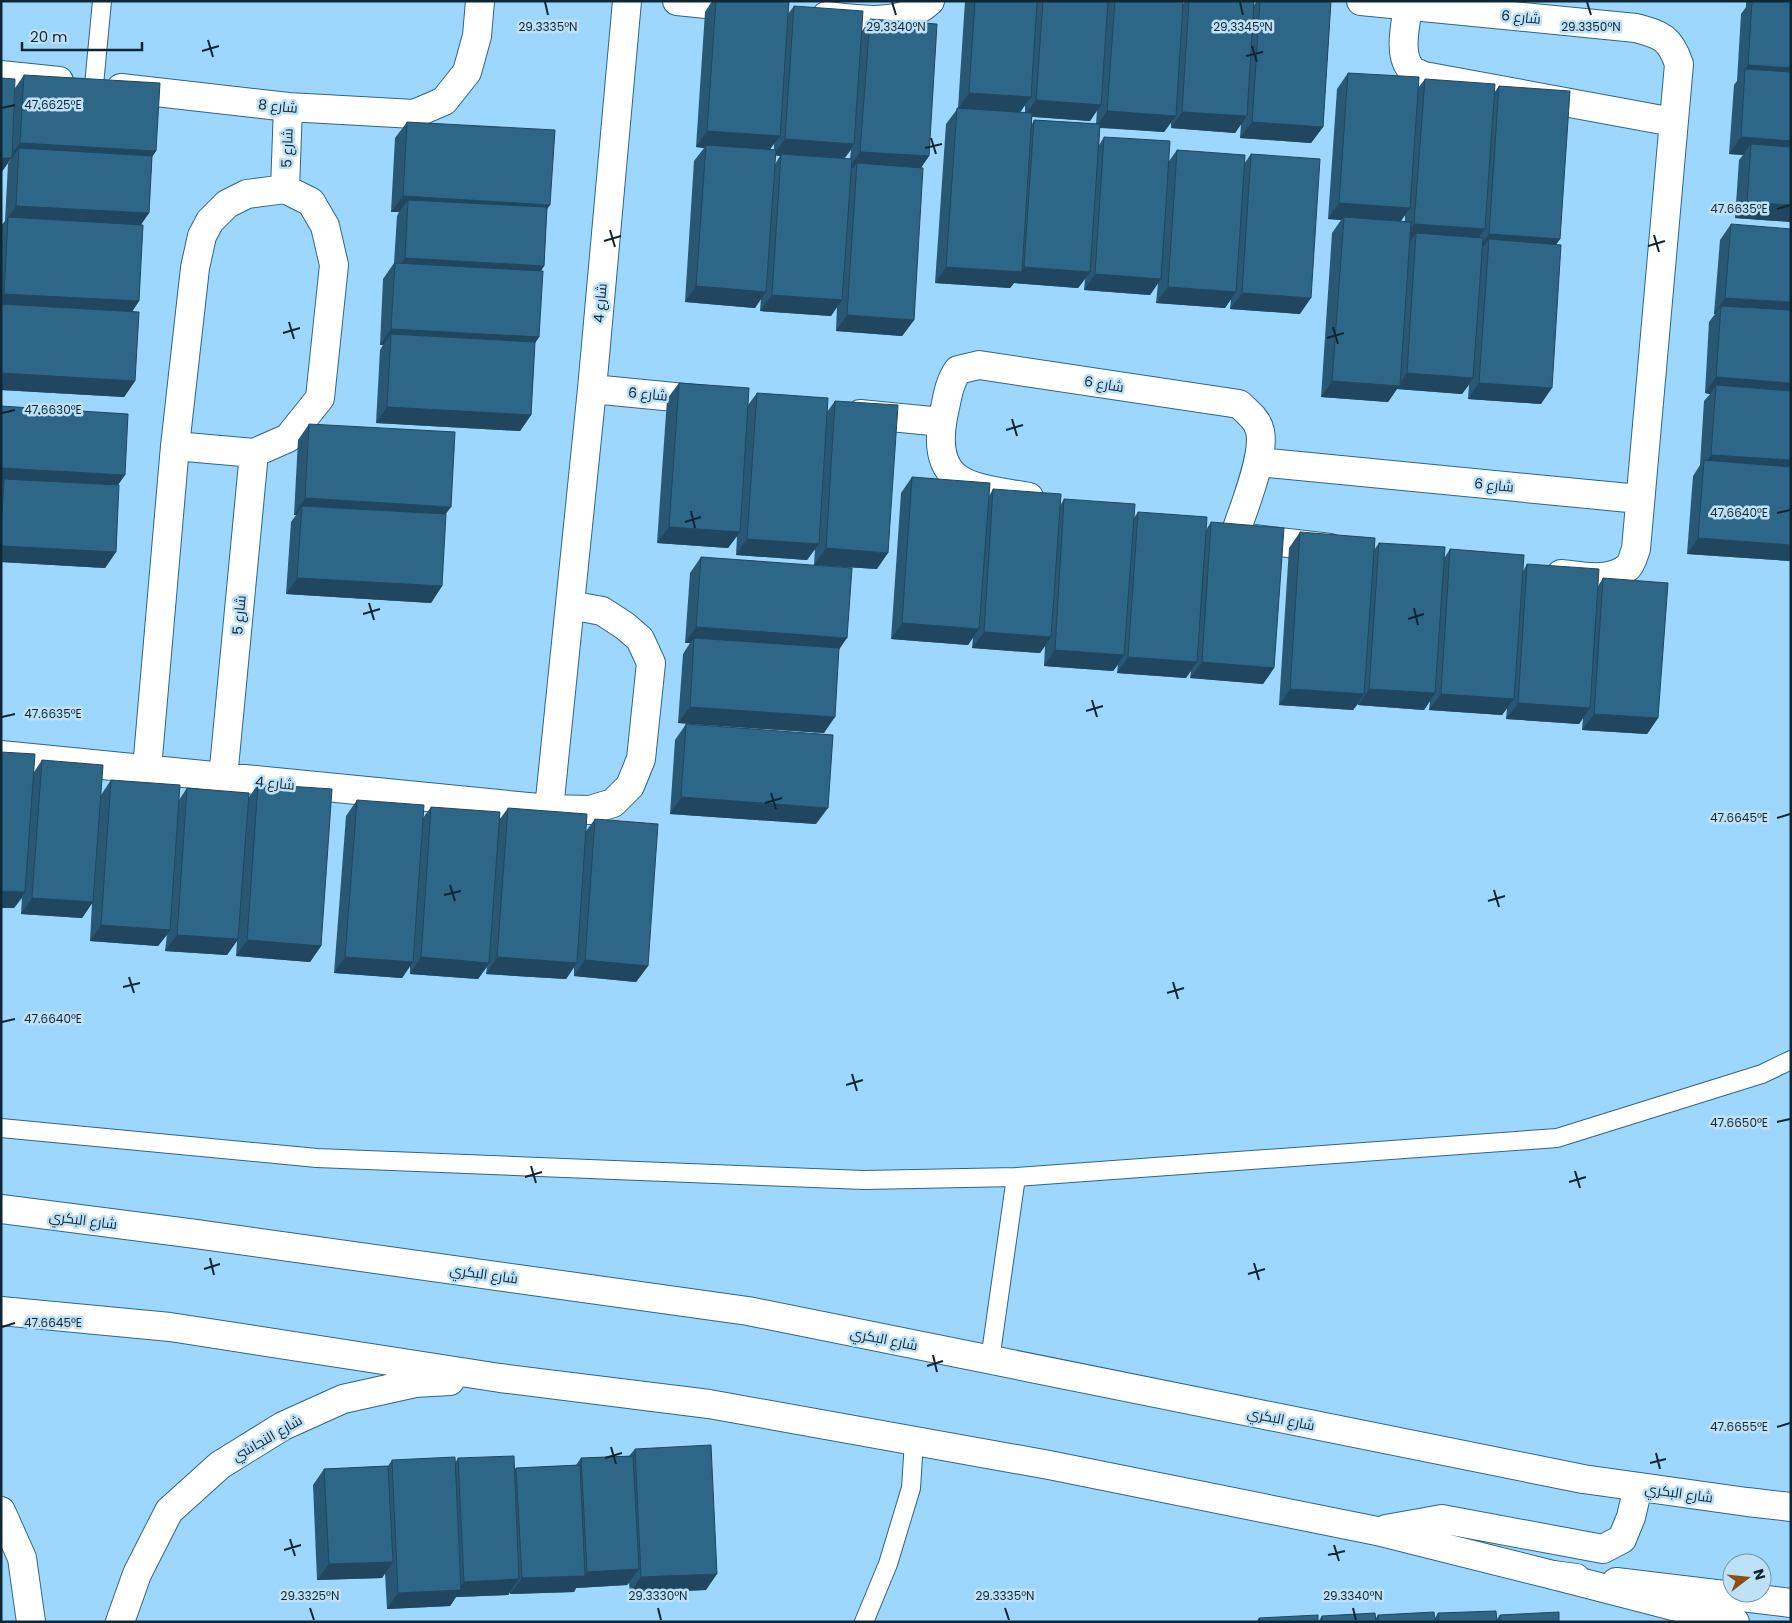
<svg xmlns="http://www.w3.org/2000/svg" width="1792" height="1623" font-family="Poppins,Cairo,sans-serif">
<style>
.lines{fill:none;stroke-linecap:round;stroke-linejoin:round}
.service-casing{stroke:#2e6687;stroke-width:20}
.minor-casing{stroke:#2e6687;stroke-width:30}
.secondary-casing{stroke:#2e6687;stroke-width:30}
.trunk-casing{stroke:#2e6687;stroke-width:30}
.service{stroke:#fff;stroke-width:18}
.minor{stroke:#fff;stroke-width:28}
.secondary{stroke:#fff;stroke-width:28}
.trunk{stroke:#fff;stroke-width:28}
.wall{fill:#285875;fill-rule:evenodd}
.shaded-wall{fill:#20475f}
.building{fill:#2e6688;stroke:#20475f}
.ticks{fill:none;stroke:#0f2735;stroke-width:2}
.labels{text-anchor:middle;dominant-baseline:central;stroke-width:5;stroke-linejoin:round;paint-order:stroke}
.street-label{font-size:14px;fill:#0f2735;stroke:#bfe1f8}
.ticks-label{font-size:12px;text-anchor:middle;fill:#0f2735;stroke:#bfe1f8;stroke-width:5;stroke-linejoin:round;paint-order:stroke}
</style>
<rect width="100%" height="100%" fill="#9dd7fd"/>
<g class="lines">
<g class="service-casing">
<path id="service" d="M94,85L102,1
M1,1128L317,1158L864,1180L1016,1177L1557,1138L1762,1074L1791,1060
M990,1360L1016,1177
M864,1622L888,1564L911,1488L914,1441"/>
</g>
<g class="minor-casing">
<path id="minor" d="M677,1L746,8
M1361,1L1636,28C1662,35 1670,38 1679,64L1636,549C1634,554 1632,563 1628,567C1610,583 1582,576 1561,574
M1408,6C1406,24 1398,52 1410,68C1413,72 1419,74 1424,76L1673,122
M826,16C860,20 902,27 930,1
M1,75L59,81
M121,88L288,107L414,114L444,101L467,72L477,36L480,1
M285,189L288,107
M592,389L705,400
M860,414L942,422
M1258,462L1639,499
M1029,497C975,487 930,489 943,417C947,401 948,384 958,370L979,365L1239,404C1246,411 1256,418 1259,428C1268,451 1242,512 1234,537
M1246,538L1330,548
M1,755L549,809L590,810L613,803L630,786L641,759L651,663L640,639L625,626L602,611L570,605
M147,769L175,446L195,268L202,236L210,221L227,204L247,194L285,189L311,202L325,226L334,265L320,398L288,438L254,453L175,446
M223,778L254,453
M549,809L592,389L627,1"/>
</g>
<g class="secondary-casing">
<path id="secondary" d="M1,1209L196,1234L748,1311L1583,1479L1747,1502L1791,1507
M1,1311L170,1327L500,1378L709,1404L1049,1465L1377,1531L1553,1575L1576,1578
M1,1511L22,1558L31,1622
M1386,1529L1442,1519L1603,1549L1622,1539L1631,1517L1638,1487
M1616,1582L1791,1603
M120,1622L137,1574L169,1511L220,1465L283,1426L343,1399L415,1383L450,1381"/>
</g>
<g class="trunk-casing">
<path id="trunk" d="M1553,1575L1735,1622"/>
</g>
<use href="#service" class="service"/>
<use href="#minor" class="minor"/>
<use href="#secondary" class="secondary"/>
<use href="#trunk" class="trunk"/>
</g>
<path class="wall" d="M712,1H789L788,14L794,6L862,31L870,19L929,156L921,168L914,320L902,336L836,331L837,306L831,316L760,311L761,298L755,308L685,302L694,161L704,148L696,147L705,12ZM774,143V150L770,149ZM851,150L850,159H844ZM775,155L780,156L775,164Z
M965,1H1183V4L1185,1H1254V5L1257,1H1331L1323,127L1311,143L1240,138L1241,124L1235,133L1171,128V122L1164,132L1100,128L1099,145L1104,137L1169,161L1177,150L1244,164L1251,154L1300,314L1230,309L1231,299L1225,308L1156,303L1158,283L1150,295L1084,290L1085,279L1078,288L1014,283L1010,288L935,283L946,124L958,108ZM1025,105V113H1020ZM1097,110L1096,124L1034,120L1032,124V117L1090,121Z
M1746,1H1791V222L1735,218L1739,160L1743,155L1729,154L1734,85L1737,81L1741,14L1746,7Z
M1348,73L1418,88L1425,79L1494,93L1499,86L1560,239L1556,244L1541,404L1468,399L1469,385L1462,394L1397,389L1388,402L1321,397L1332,233L1341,220L1328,219L1337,89ZM1405,215V222L1400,221Z
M24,75L156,151L152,157L149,213L141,224L139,301L132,312L135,381L124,397L1,390V226L5,221L8,164L11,159L15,88Z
M407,122L547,210L544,266L541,271L539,337L535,343L531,415L520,431L376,423L380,350L383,345H380L383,279L394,263L397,216L399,212H391L395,138Z
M1731,224L1791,561L1687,554L1693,476L1700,465L1704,401L1710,394L1705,393L1709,322L1715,314H1714L1720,240Z
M679,383L748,405L757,393L827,412L835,401L877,569L814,565L815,548L807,560L736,555L737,536L728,548L657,543L667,399Z
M1,406L118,485L116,552L105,568L1,562Z
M309,424L445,514L442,586L431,603L286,594L291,522L296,515H294L298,440Z
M912,477L989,496L993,489L1060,506L1064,499L1134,518L1138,512L1206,530L1211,522L1274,668L1263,684L1190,678L1191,671L1186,678L1117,673L1118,665L1113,671L1044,666L1045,646L1040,653L972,648L973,637L968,645L891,639L901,493Z
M1300,532L1374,550L1379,543L1445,557L1450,549L1523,571L1527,564L1598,586L1603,578L1658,718L1647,734L1582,730L1583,718L1579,724L1506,719L1507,708L1502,715L1429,710L1430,701L1424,710L1358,705V704L1353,710L1279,705L1289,548Z
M701,557L839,649L824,733L678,723L683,654L690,643H685L690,573Z
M686,724L816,824L670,814L675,740Z
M42,760L101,795L111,780L179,800L187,788L249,797L258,784L321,946L310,962L236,956L237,941L227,955L165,951L167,935L158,946L90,941L92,903L82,918L21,914L22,898L14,908L34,772Z
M357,800L423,818L431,807L499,820L508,808L586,831L595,819L648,966L636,982L574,976V967L566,979L486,974L487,967L478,979L410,974V966L402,978L334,973L346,816Z
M635,1449L706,1590L630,1593L629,1583L627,1585L576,1588L574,1592L510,1594V1592L508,1595L456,1597L450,1606L387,1609L385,1573L382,1578L317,1580L313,1485L324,1469L388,1466L392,1460L455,1463L458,1458L514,1471L516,1468L576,1465L581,1458L629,1456Z
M1438,1613L1497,1619L1500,1615L1559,1622H1241L1257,1621L1259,1618L1318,1622L1322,1616L1376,1618L1378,1615L1435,1618Z"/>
<path class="shaded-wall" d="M1748,65L1791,68V85L1745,69Z
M969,93L1031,97L1019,113L958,109Z
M1036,100L1101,105L1090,121L1024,116Z
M1107,111L1176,116L1164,132L1096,127Z
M1182,112L1247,116L1235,133L1171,128Z
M1252,122L1323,127L1311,143L1240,138Z
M707,131L780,136L768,152L706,145L704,148L696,147Z
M1741,137L1791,141V158L1751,144L1743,155L1729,154Z
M785,139L854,144L843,160L781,154L780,156L773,155Z
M20,143L156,151L145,167L19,148L1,173V158H9Z
M860,152L929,156L917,173L857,163L853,168H849Z
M403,196L550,205L539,221L408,200L399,212H391Z
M1747,202L1791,205V222L1735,218Z
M1339,203L1410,208L1399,224L1344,217L1341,220L1328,219Z
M16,206L149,213L138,229L8,218Z
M1414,224L1485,229L1473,245L1416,233L1411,241L1403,240Z
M1489,234L1560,239L1549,255L1489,239L1481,250H1478Z
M405,258L544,266L532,282L394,274Z
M946,267L1021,272L1024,267L1090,272L1078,288L1014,283L1010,288L935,283Z
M1095,274L1161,279L1150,295L1084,290Z
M696,286L766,292L755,308L685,302Z
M1168,287L1236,292L1225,308L1156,303Z
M1242,293L1311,298L1300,314L1230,309Z
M4,294L139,301L128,317L1,310V298Z
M772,295L842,300L831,316L760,311Z
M1725,298L1791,302V319L1721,306L1715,314H1714Z
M847,315L914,320L902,336L836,331Z
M391,329L539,337L528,353L391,334L383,345H380Z
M1,373L135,381L124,397L1,390Z
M1407,373L1473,378L1462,394L1397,389L1388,402L1321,397L1332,381L1398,386Z
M1716,377L1791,383V399L1716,385L1710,394L1705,393Z
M1479,383L1552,388L1541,404L1468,399Z
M387,407L531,415L520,431L376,423Z
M1711,455L1791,460V477L1704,466Z
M1,468L125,475L114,491L4,479L1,483Z
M305,498L451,507L439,523L302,506L296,515H294Z
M669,527L740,532L728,548L657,543Z
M1698,538L1791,545V561L1687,554Z
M747,539L819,544L807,560L736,555Z
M1,546L116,552L105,568L1,562Z
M826,548L888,553L877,569L814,565Z
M297,578L442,586L431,603L286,594Z
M902,623L979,629L968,645L891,639Z
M696,627L847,638L836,654L694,638L690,643H685Z
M984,632L1051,637L1040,653L972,648Z
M1055,650L1124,655L1113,671L1044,666Z
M1128,657L1197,662L1186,678L1117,673Z
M1202,662L1274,668L1263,684L1190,678Z
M1290,689L1364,694L1353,710L1279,705Z
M1369,689L1435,693L1424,710L1358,705Z
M1441,694L1514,699L1502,715L1429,710Z
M1518,703L1590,708L1579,724L1506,719Z
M690,707L835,717L824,733L678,723Z
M1594,714L1658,718L1647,734L1582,730Z
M681,797L828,808L816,824L670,814Z
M1,891L25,892L14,908H1Z
M32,898L93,902L82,918L21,914Z
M101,925L170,930L158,946L90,941Z
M177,935L238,939L227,955L165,951Z
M247,940L321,946L310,962L236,956Z
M345,957L413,962L402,978L334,973Z
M421,957L489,963L478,979L410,974Z
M497,957L577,963L566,979L486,974Z
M585,960L648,966L636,982L574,976Z
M393,1562L382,1578L317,1580L329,1564Z
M639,1569L627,1585L576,1588L574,1592L510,1594L522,1578L584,1576L587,1572Z
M717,1574L706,1590L630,1593L641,1577Z
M519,1579L508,1595L456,1597L450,1606L387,1609L398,1593L458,1590L464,1582Z"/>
<path class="building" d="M716,1H789L780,136L707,131Z
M975,1H1037L1031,97L969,93Z
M1043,1H1108L1101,105L1036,100Z
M1115,1H1183L1176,116L1107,111Z
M1189,1H1254L1247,116L1182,112Z
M1260,1H1331L1323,127L1252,122Z
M1752,1H1791V68L1748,65Z
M794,6L863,11L854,144L785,139Z
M870,19L937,24L929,156L860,152Z
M1745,69L1791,72V141L1741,137Z
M1348,73L1419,77L1410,208L1339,203Z
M24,75L160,83L156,151L20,143Z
M1,78L15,79L12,158H1Z
M1425,79L1495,84L1485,229L1414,224Z
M1499,86L1570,91L1560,239L1489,234Z
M957,108L1032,113L1022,272L946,267Z
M1034,120L1100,124L1090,272L1024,267Z
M407,122L555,130L550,205L403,196Z
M1104,137L1170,141L1161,279L1095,274Z
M1751,144L1791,147V205L1747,202Z
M706,145L776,150L766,292L696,286Z
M19,148L152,156L149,213L16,206Z
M1177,150L1245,155L1236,292L1168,287Z
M781,154L852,159L842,300L772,295Z
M1251,154L1320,159L1311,298L1242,293Z
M857,163L923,168L914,320L847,315Z
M408,200L547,207L544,266L405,258Z
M8,217L143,225L139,301L4,294Z
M1344,217L1411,222L1400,386L1332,381Z
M1731,224L1791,229V302L1725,298Z
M1416,233L1483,238L1473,378L1407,373Z
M1489,239L1561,245L1552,388L1479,383Z
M395,263L543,271L539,337L391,329Z
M1,304L139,312L135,381L1,373Z
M1721,306L1791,310V383L1716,377Z
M391,334L535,342L531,415L387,407Z
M679,383L749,388L740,532L669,527Z
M1716,385L1791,391V460L1711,455Z
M757,393L828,398L819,544L747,539Z
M835,401L898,405L888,553L826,548Z
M1,406L128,414L125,475L1,468Z
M309,424L455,432L451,507L305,498Z
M1704,460L1791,467V545L1698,538Z
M912,477L990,483L979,629L902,623Z
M4,479L119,485L116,552L1,546V530Z
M993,489L1061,494L1051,637L984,632Z
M1064,499L1135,504L1124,655L1055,650Z
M302,506L446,514L442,586L297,578Z
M1138,512L1207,517L1197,662L1128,657Z
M1211,522L1284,528L1274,668L1202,662Z
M1300,532L1375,538L1364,694L1290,689Z
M1379,543L1445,547L1435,693L1369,689Z
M1450,549L1524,555L1514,699L1441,694Z
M701,557L852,568L847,638L696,627Z
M1527,564L1599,569L1590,708L1518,703Z
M1603,578L1668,583L1658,718L1594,714Z
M694,638L839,648L835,717L690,707Z
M686,724L833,735L828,808L681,797Z
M1,752L35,754L25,892L1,891Z
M42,760L103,765L93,902L32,898Z
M111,780L180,785L170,930L101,925Z
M258,784L332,789L321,946L247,940Z
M187,788L249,793L238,939L177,935Z
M357,800L424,805L413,962L345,957Z
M431,807L500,812L489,963L421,957Z
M508,808L587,814L577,963L497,957Z
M595,819L658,824L648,966L585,960Z
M711,1445L717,1574L641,1577L635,1449Z
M514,1456L519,1579L464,1582L458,1458Z
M633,1456L639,1569L587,1572L581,1458Z
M455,1457L461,1590L398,1593L392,1460Z
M580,1465L585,1576L522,1578L516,1468Z
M388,1466L393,1562L329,1564L324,1469Z
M1496,1611L1497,1622H1439L1438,1613Z
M1434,1612L1435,1622H1378V1615Z
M1559,1612V1622H1500V1615Z
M1375,1613L1376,1622H1322V1616Z
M1318,1615V1622H1260L1259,1618Z"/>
<path class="ticks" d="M545,2L548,15M892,2L896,15M1240,2L1243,15M1587,2L1591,15M208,40L213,57M1252,46L1257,62M202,51L219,46M1246,56L1263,52M2,108L15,105M931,138L936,154M925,148L942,144M1777,209L1790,205M610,230L615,247M1654,235L1659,252M604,241L621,236M1648,246L1665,241M289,322L294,339M1333,327L1338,344M283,333L300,328M1327,338L1344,333M2,413L15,410M1012,419L1017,436M1006,430L1023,425M691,511L695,528M1777,513L1790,510M685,522L701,517M369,603L374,620M1414,608L1418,625M363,614L380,609M1408,619L1424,614M1092,700L1097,717M1086,711L1103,706M2,717L15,714M771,793L776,809M765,803L782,798M1777,818L1790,814M450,885L455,901M1494,890L1499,907M444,895L461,891M1488,901L1505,896M129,977L134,993M1173,982L1178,999M123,987L140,983M1167,993L1184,988M2,1022L15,1019M852,1074L857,1091M846,1085L863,1080M1777,1122L1790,1119M531,1166L536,1183M1575,1171L1580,1188M525,1177L542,1172M1569,1182L1586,1177M210,1258L214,1275M1254,1263L1259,1280M204,1269L220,1264M1248,1274L1265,1269M2,1327L15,1323M933,1355L937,1372M927,1366L943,1361M1777,1427L1790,1423M611,1447L616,1464M1656,1453L1660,1469M605,1458L622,1453M1650,1463L1666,1459M290,1539L295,1556M1334,1545L1339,1561M284,1550L301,1545M1328,1555L1345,1551M310,1608L314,1620M658,1608L661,1620M1005,1608L1009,1620M1353,1608L1356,1620"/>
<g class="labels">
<g class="street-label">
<text transform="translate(1521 17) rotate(6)">شارع 6</text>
<text transform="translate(278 106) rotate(6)">شارع 8</text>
<text transform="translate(287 148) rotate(-88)">شارع 5</text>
<text transform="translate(600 303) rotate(-85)">شارع 4</text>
<text transform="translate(1104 384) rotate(9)">شارع 6</text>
<text transform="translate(648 394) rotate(5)">شارع 6</text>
<text transform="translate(1494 485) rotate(6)">شارع 6</text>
<text transform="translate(239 615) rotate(-85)">شارع 5</text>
<text transform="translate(275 783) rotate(5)">شارع 4</text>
<text transform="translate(83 1220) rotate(7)">شارع البكري</text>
<text transform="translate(484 1274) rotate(8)">شارع البكري</text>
<text transform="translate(884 1339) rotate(11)">شارع البكري</text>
<text transform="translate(1281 1419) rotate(11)">شارع البكري</text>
<text transform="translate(267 1438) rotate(-30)">شارع النجاشي</text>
<text transform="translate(1679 1493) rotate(8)">شارع البكري</text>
</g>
</g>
<g class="ticks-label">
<text x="548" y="31">29.3335°N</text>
<text x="896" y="31">29.3340°N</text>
<text x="1243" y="31">29.3345°N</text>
<text x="1591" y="31">29.3350°N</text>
<text x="53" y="109">47.6625°E</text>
<text x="1739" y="213">47.6635°E</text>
<text x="53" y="414">47.6630°E</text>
<text x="1739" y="517">47.6640°E</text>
<text x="53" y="718">47.6635°E</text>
<text x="1739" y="822">47.6645°E</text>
<text x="53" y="1023">47.6640°E</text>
<text x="1739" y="1127">47.6650°E</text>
<text x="53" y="1327">47.6645°E</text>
<text x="1739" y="1431">47.6655°E</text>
<text x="310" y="1600">29.3325°N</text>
<text x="658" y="1600">29.3330°N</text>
<text x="1005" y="1600">29.3335°N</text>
<text x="1353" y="1600">29.3340°N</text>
</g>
<rect width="1792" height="1623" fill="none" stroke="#0f2735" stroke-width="5"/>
<g transform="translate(1747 1578) rotate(74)"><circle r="24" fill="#bfe1f8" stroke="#7997aa"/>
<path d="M0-4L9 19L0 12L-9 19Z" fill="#8d4e13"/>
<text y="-8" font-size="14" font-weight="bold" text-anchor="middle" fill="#0f2735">N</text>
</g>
<path d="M22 42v8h120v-8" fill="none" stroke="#0f2735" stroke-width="2.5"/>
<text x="30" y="42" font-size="15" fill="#0f2735" stroke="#bfe1f8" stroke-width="4" paint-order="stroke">20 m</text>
</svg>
